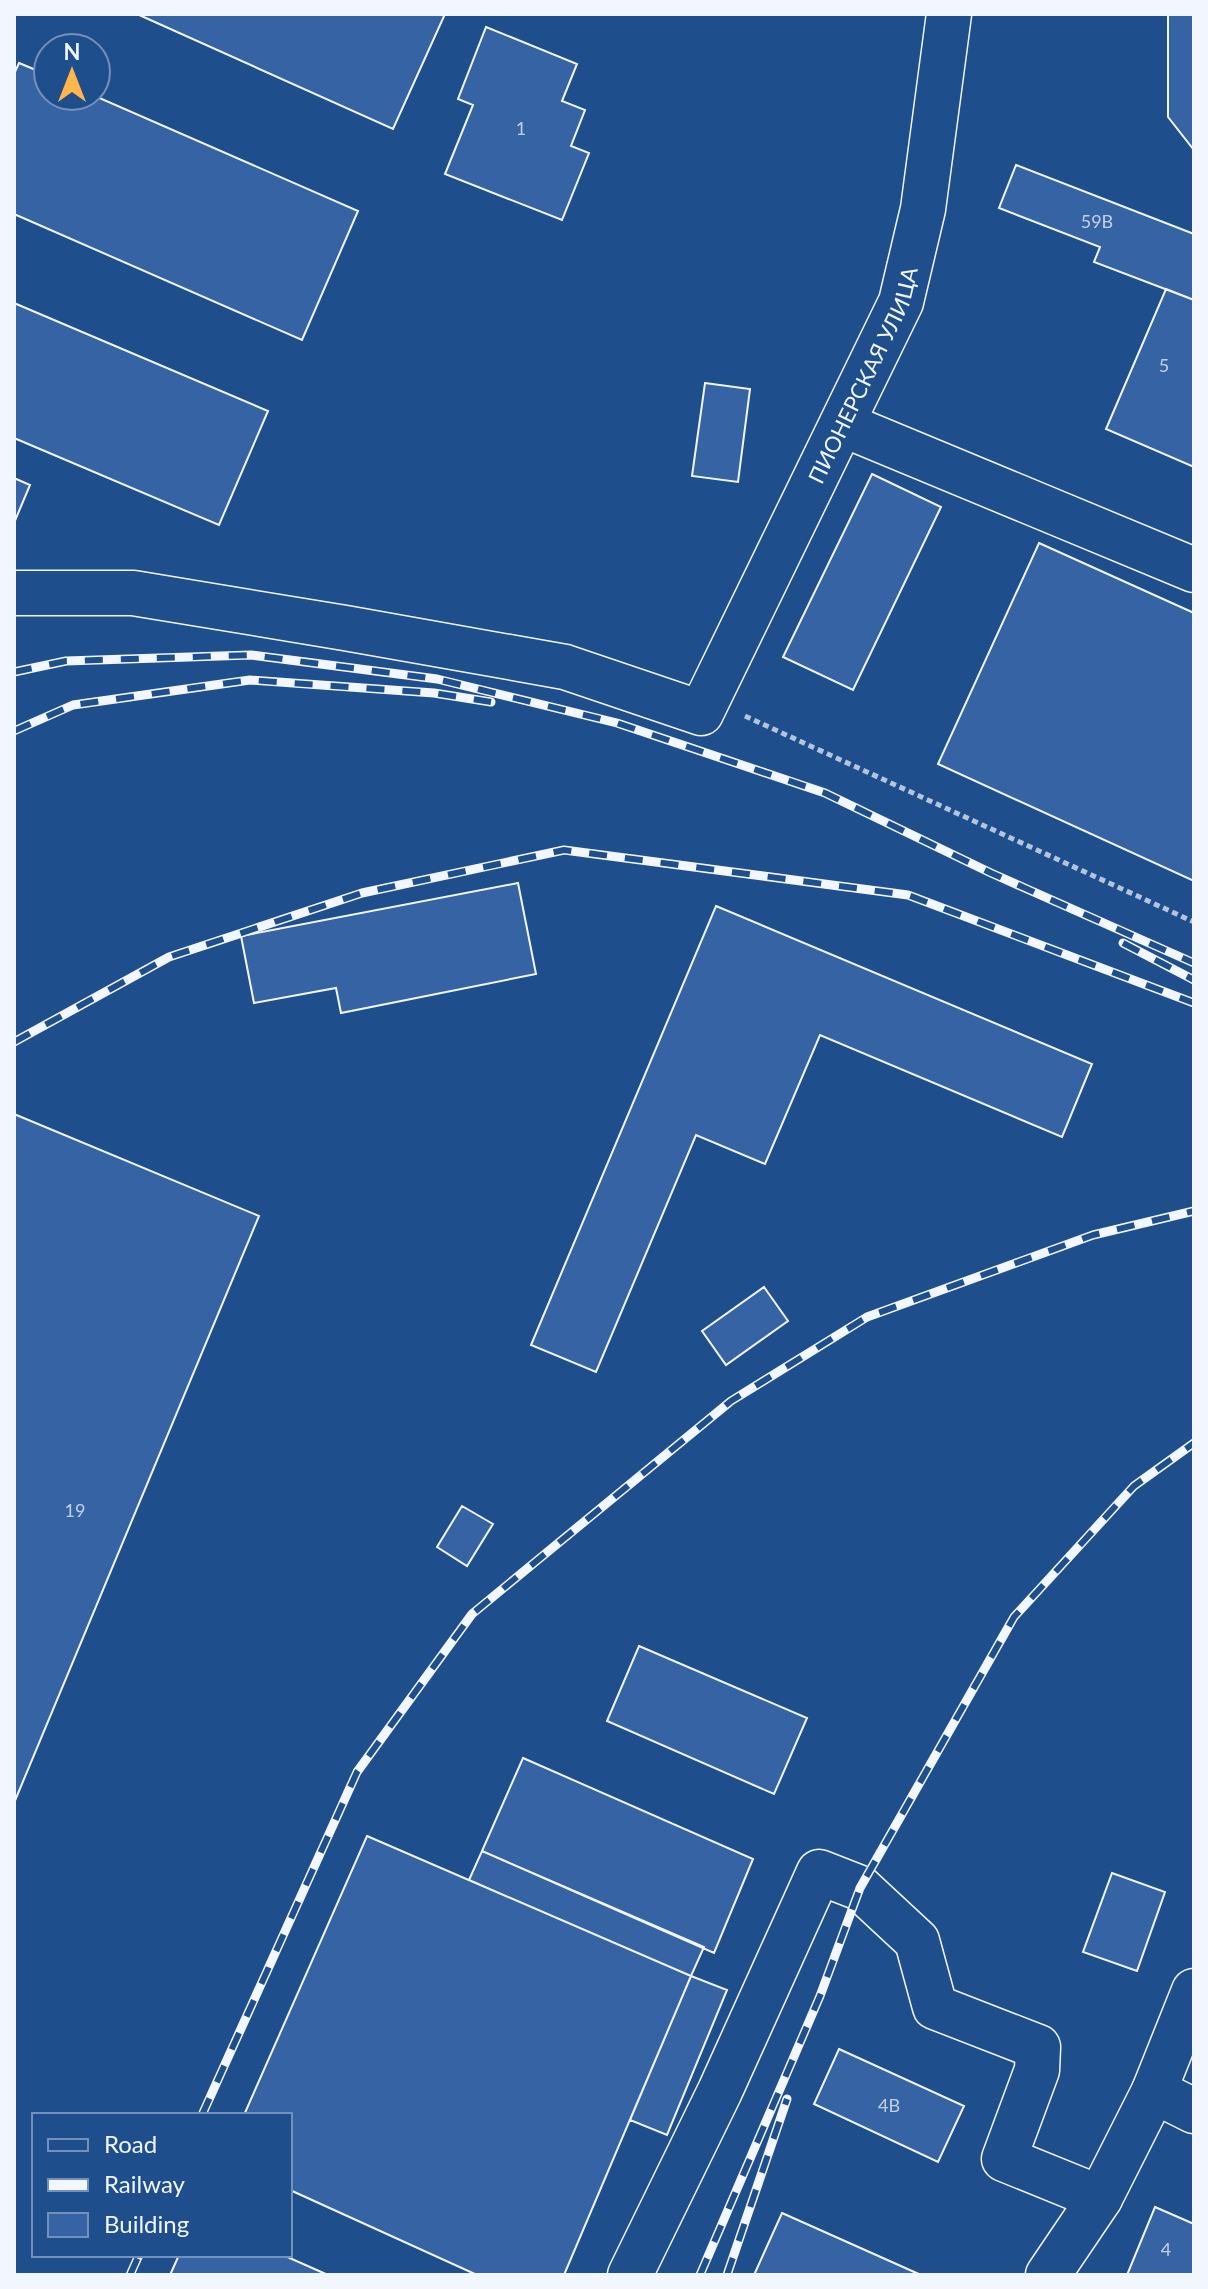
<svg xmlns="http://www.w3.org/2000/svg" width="1208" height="2289" font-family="Lato,sans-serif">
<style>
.building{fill:#3563a3;stroke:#f2f6ff;stroke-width:2}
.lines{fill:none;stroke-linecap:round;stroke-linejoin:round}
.minor-casing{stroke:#f2f6ff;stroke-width:47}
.path{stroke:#b3c4dc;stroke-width:5;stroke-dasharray:6 4;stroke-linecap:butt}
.minor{stroke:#1f4e8c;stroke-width:44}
.rail-casing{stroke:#f2f6ff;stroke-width:9}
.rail{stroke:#1f4e8c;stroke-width:6;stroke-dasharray:18;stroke-linecap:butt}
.labels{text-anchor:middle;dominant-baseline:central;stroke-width:6;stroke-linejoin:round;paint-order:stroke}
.number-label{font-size:18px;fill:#c3d1e8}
.street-label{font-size:22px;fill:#f2f6ff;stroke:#1f4e8c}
</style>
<rect width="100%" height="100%" fill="#1f4e8c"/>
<path class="building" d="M137,14H445L393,129Z
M1168,14H1194V150L1168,117Z
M486,27L577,64L562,101L585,110L571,146L589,153L562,220L445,174L473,105L458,99Z
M19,63L48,75V96H95L358,211L302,340L14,214V74Z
M1016,165L1194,234V300L1094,262L1100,247L999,208Z
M1166,289L1194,300V467L1106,429Z
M14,303L268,411L219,525L14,438Z
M705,383L750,389L738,482L692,476Z
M872,474L941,507L853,690L783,657Z
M14,478L30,485L14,523Z
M1039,543L1194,613V881L938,764Z
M518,883L536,974L341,1013L336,988L254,1003L241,936Z
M716,906L1092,1064L1062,1137L820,1035L765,1164L696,1135L596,1372L531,1345Z
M14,1114L259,1216L14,1803Z
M764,1287L788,1321L726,1365L702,1331Z
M462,1506L493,1524L467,1566L437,1547Z
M639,1646L807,1718L774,1794L607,1721Z
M523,1758L753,1859L714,1953L482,1851Z
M367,1836L691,1976L564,2275H477L290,2190V2115H244Z
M482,1851L704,1947L691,1976L469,1880Z
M1112,1873L1165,1892L1137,1971L1083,1952Z
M691,1976L727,1990L667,2135L630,2120Z
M839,2049L964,2106L938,2162L814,2104Z
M1155,2207L1194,2224V2275H1127Z
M782,2213L921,2275H754Z
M179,2255H283L328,2275H170Z"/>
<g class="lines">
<g class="minor-casing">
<g id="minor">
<path d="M842,424L1194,570"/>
<path id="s1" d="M14,593H133L345,628L565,667L701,713L901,302L923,209L949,14"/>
<path d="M1194,1991L1154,2091L1194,2111"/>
<path d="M630,2275L720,2091L819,1872L860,1888L917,1941L935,2007L1038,2047L1037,2070L1004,2159L1100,2198"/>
<path d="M1048,2275L1100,2198L1154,2091"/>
</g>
</g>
<path class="path" d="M745,716L1194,922"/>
<use href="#minor" class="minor"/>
<g class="rail-casing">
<path id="rail" d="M14,672L66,661L251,655L437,679L617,723L825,793L991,873L1194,963
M14,731L73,705L250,680L434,693L491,702
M1123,943L1194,980
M14,1042L169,957L362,893L564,850L908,895L1194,1003
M202,2115L357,1772L472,1614L731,1401L867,1317L1093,1235L1194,1211
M130,2275L139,2255
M700,2275L820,1996L860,1888L1014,1617L1134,1486L1194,1443
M727,2275L787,2099"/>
</g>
<use href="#rail" class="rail"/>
</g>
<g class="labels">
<g class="number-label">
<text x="521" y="128">1</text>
<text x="1097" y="221">59В</text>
<text x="1164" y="365">5</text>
<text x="75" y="1510">19</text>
<text x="889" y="2105">4В</text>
<text x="1166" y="2249">4</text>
</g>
<g class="street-label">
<text stroke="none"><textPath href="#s1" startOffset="1076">ПИОНЕРСКАЯ УЛИЦА</textPath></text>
</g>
</g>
<rect width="1208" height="2289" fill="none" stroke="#f2f6ff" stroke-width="32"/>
<rect x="32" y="2113" width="260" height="144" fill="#1f4e8c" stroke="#7391ba" stroke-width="2"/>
<rect x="48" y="2139" width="40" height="12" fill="#1f4e8c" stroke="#7391ba" stroke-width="2"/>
<text x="104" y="2153" font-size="24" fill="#f2f6ff">Road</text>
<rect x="48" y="2179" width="40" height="12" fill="#f2f6ff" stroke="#7391ba" stroke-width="2"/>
<text x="104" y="2193" font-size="24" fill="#f2f6ff">Railway</text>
<rect x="48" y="2213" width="40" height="24" fill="#3563a3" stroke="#7391ba" stroke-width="2"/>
<text x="104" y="2233" font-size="24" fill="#f2f6ff">Building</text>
<g transform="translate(72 72)"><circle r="38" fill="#1f4e8c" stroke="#7391ba" stroke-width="2"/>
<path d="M0-6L14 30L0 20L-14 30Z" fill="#ffb74d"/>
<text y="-12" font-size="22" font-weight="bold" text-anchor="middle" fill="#f2f6ff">N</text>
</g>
</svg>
